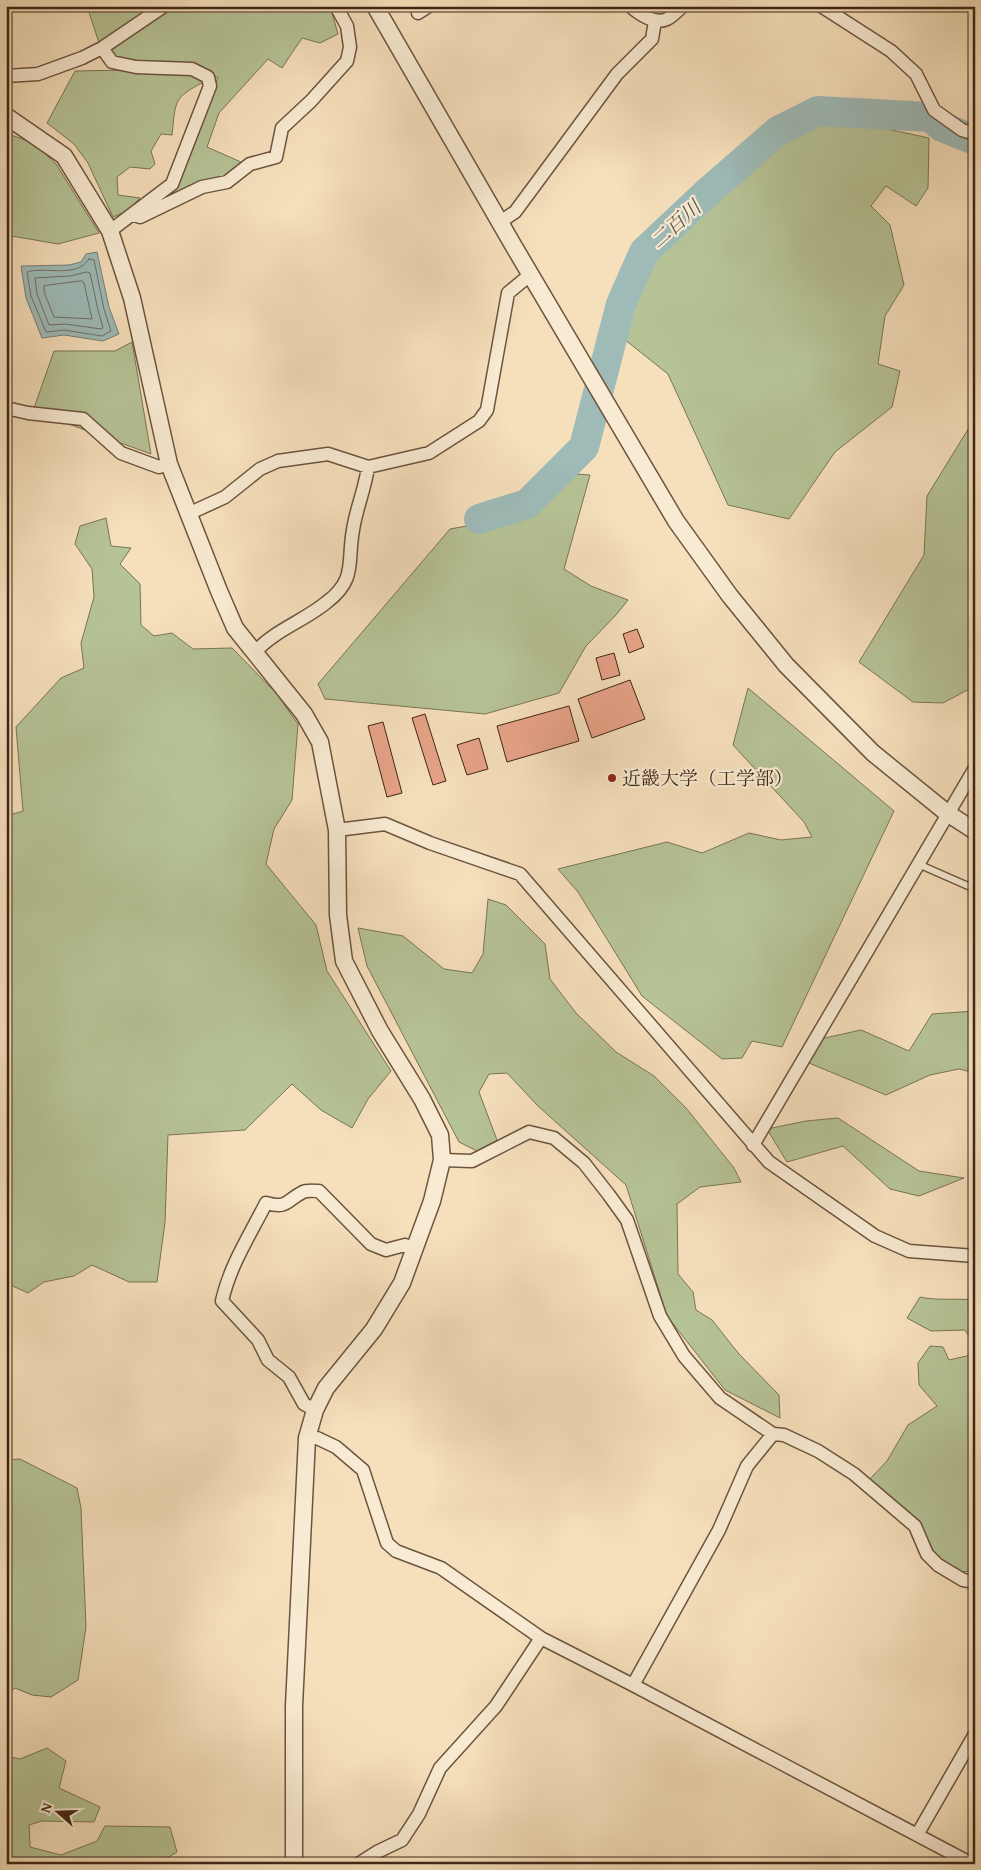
<svg xmlns="http://www.w3.org/2000/svg" width="981" height="1870" font-family="'Gentium Book Plus','Noto Serif JP',serif">
<style>
.green{fill:#b6c396;stroke:#7a7456}
.water{fill:#9ebbb8;stroke:#787f77}
.lines{fill:none;stroke-linecap:round;stroke-linejoin:round}
.shore{stroke:#6e7066;stroke-width:1}
.river{stroke:#9ebbb8;stroke-width:30}
.building{fill:#e8a389;stroke:#3e2515}
.service-casing{stroke:#6c543f;stroke-width:9}
.minor-casing{stroke:#6c543f;stroke-width:15}
.tertiary-casing{stroke:#6c543f;stroke-width:19}
.service{stroke:#f9ebd3;stroke-width:6}
.minor{stroke:#f9ebd3;stroke-width:12}
.tertiary{stroke:#f9ebd3;stroke-width:16}
.poi-dot{fill:#8f2418;stroke:#f9ebd3;stroke-width:2}
.labels{text-anchor:middle;dominant-baseline:central;stroke-width:4.5;stroke-linejoin:round;paint-order:stroke}
.poi-label{font-size:19px;fill:#3e2515;stroke:#f9ebd3;text-anchor:start}
.water-label{font-size:20px;font-style:italic;fill:#5b5246;stroke:#f9ebd3}
</style>
<rect width="100%" height="100%" fill="#f6e0bc"/>
<filter id="stains"><feTurbulence type="fractalNoise" baseFrequency=".004" numOctaves="4"/><feColorMatrix values="0 0 0 0 .2 0 0 0 0 .09 0 0 0 0 .02 0 0 0 .5 -.17"/></filter>
<radialGradient id="worn" r=".72"><stop offset=".6" stop-color="#630" stop-opacity="0"/><stop offset="1" stop-color="#630" stop-opacity=".3"/></radialGradient>
<path class="green" d="M89,6H154L99,43L88,9Z
M171,6H330L338,34L320,43L302,38L282,68L268,59L219,113L207,147L241,162L224,179L169,198L165,195L177,185L218,78C210,74 201,69 193,67C167,61 124,72 106,48Z
M132,70L193,73L204,82C172,98 176,102 172,135L161,134L151,151L155,164L150,169L130,167L117,177L118,195L140,198L127,211L113,217L88,163L74,144L47,123L75,71Z
M823,115L929,138L928,188L916,206L886,186L871,206L890,225L904,285L885,316L878,364L900,371L892,407L835,452L789,519L728,505L668,374L614,331L637,273L691,202L758,144Z
M8,134L34,143L56,164L99,233L58,244L6,235V137Z
M132,342L151,454L33,411L54,351H115Z
M975,418V686L943,703L913,702L859,662L924,555L927,496Z
M575,474L590,475L564,569L591,586L628,600L616,615L586,646L559,693L485,714L325,699L318,684L450,529L478,524L531,507Z
M106,518L111,546L131,548L120,564L140,584L141,625L154,636L172,633L193,649L232,648L276,693L298,724L292,800L274,829L266,864L316,925L327,971L391,1071L368,1099L352,1128L321,1110L292,1084L245,1130L168,1135L165,1222L157,1282H129L92,1265L74,1276L44,1282L28,1293L6,1283V816L23,811L16,727L61,678L84,668L81,643L94,597L92,569L75,544L80,526Z
M748,688L894,811L782,1047L752,1041L742,1058L722,1059L642,996L578,892L558,869L667,842L702,853L749,833L781,840L812,837L804,822L733,745Z
M488,899L506,905L545,944L550,979L576,1013L616,1052L654,1076L686,1108L734,1168L741,1182L700,1187L677,1204L678,1274L693,1292L696,1310L712,1320L739,1354L779,1395L780,1418L725,1390L667,1316L626,1185L538,1106L507,1073L489,1074L479,1092L497,1140L477,1151L459,1142L367,966L358,928L403,936L444,969L472,973L483,954Z
M975,1011V1073L959,1069L930,1075L886,1095L809,1063L820,1039L861,1030L909,1051L932,1014Z
M838,1118L919,1171L964,1178L919,1196L890,1189L843,1146L787,1162L767,1129L806,1121Z
M920,1297C938,1301 956,1298 975,1300V1340L972,1341L965,1330L931,1331L907,1318Z
M930,1346L943,1347L949,1360L975,1354V1571L954,1572L929,1552L868,1481L887,1461L908,1425L937,1406L919,1385L918,1363Z
M20,1459L77,1488L81,1508L86,1627L78,1680L51,1697L32,1695L15,1688L6,1696V1460Z
M47,1748L66,1761L59,1788L100,1807L94,1822L42,1821L29,1825L30,1847L61,1855L97,1841L105,1826L170,1827L177,1852L157,1864H6V1756L20,1759Z"/>
<path class="water" d="M97,252L109,307L119,334L103,341L64,335L42,338L26,298L21,266L69,265L81,262L86,254Z"/>
<g class="lines">
<path class="shore" d="M89,259L94,260L104,309L111,331L102,336L64,330L46,332L31,296L27,272C47,266 76,279 89,259Z
M87,272L90,273L98,310L103,328L101,329L65,324L49,325L37,294L35,278L70,276Z
M82,281L84,283L92,319L54,317L44,292V286Z"/>
<path class="river" d="M479,519L527,504L584,447L621,304L644,252L710,190L778,131L818,111L930,117L942,127L975,140"/>
</g>
<path class="building" d="M637,629L644,647L629,653L623,634Z
M614,653L620,675L602,680L596,658Z
M630,680L645,719L592,738L578,699Z
M569,706L579,741L507,762L497,726Z
M425,714L446,781L433,785L412,718Z
M383,722L402,793L387,797L368,726Z
M479,738L488,769L467,775L457,745Z"/>
<g class="lines">
<g class="service-casing">
<path id="service" d="M918,864L975,889"/>
</g>
<g class="minor-casing">
<path id="minor" d="M630,6C639,14 655,25 667,19C673,16 678,10 683,6
M821,6L891,51L916,74L934,110L962,130L975,134
M418,13L429,6
M6,76L38,74L82,58L102,48
M134,215L140,217L202,187L227,182L250,164L276,157L282,128L311,101L347,61L350,47L347,26L336,6
M500,222L515,212L617,74L652,39L655,21
M110,231L172,184L210,86L208,77L192,69L136,67L112,62L102,48L164,6
M6,408L28,413L83,419L121,453L159,467L169,464
M188,514L225,497L260,469L278,461L328,454L368,467L429,453L479,421L487,410L508,293L531,274
M255,652C275,630 304,621 327,602C357,579 347,562 353,530C356,509 365,489 368,467
M337,830L385,824L430,843L520,874L769,1162L875,1236L909,1251L975,1256
M753,1145L975,768
M442,1160L472,1161L529,1132L554,1138L584,1163L609,1195L627,1220L660,1316L684,1356L720,1398L773,1434L784,1435L818,1451L854,1474L915,1526L927,1554L938,1565L963,1580L975,1582
M315,1410L304,1404L289,1377L268,1360L258,1340L222,1301C230,1265 250,1235 266,1203C288,1209 285,1201 303,1192C307,1190 314,1191 319,1191L371,1244L386,1250L405,1245L416,1248
M307,1438H317L336,1447L363,1470L387,1543L396,1551L441,1568L541,1638L633,1685L972,1864
M633,1685L719,1530L747,1466L773,1434
M917,1835L975,1734
M358,1864L377,1852L402,1840L419,1814L440,1768L496,1706L541,1638"/>
</g>
<g class="tertiary-casing">
<path id="tertiary" d="M375,6L513,245L676,521L730,596L786,665L873,753L947,813L975,831
M6,116L64,156L110,231L132,298L169,464L219,591L235,628L304,714L320,742L337,830L338,915L344,961L380,1031L422,1099L440,1135L442,1160L432,1201L402,1283L374,1329L326,1388L315,1410L307,1438L294,1706V1864"/>
</g>
<use href="#service" class="service"/>
<use href="#minor" class="minor"/>
<use href="#tertiary" class="tertiary"/>
</g>
<circle class="poi-dot" cx="612" cy="778" r="5"/>
<g class="labels">
<g class="poi-label">
<text x="622" y="778">近畿大学（工学部）</text>
</g>
<g class="water-label">
<text transform="translate(675 224) rotate(-42)">二百川</text>
</g>
</g>
<rect width="981" height="1870" fill="none" stroke="#f6e0bc" stroke-width="25"/>
<rect x="8" y="8" width="966" height="1855" fill="none" stroke="#3e2515" stroke-width="2.5"/>
<rect x="12" y="12" width="956" height="1845" fill="none" stroke="#3e2515"/>
<g transform="translate(58 1812) rotate(290)" stroke="#f9ebd3" stroke-width="4" paint-order="stroke">
<path d="M0-4L9 19L0 12L-9 19Z" fill="#3e2515"/>
<text y="-8" font-size="14" font-weight="bold" text-anchor="middle" fill="#3e2515">N</text>
</g>
<rect width="100%" height="100%" filter="url(#stains)"/>
<rect width="100%" height="100%" fill="url(#worn)"/>
</svg>
